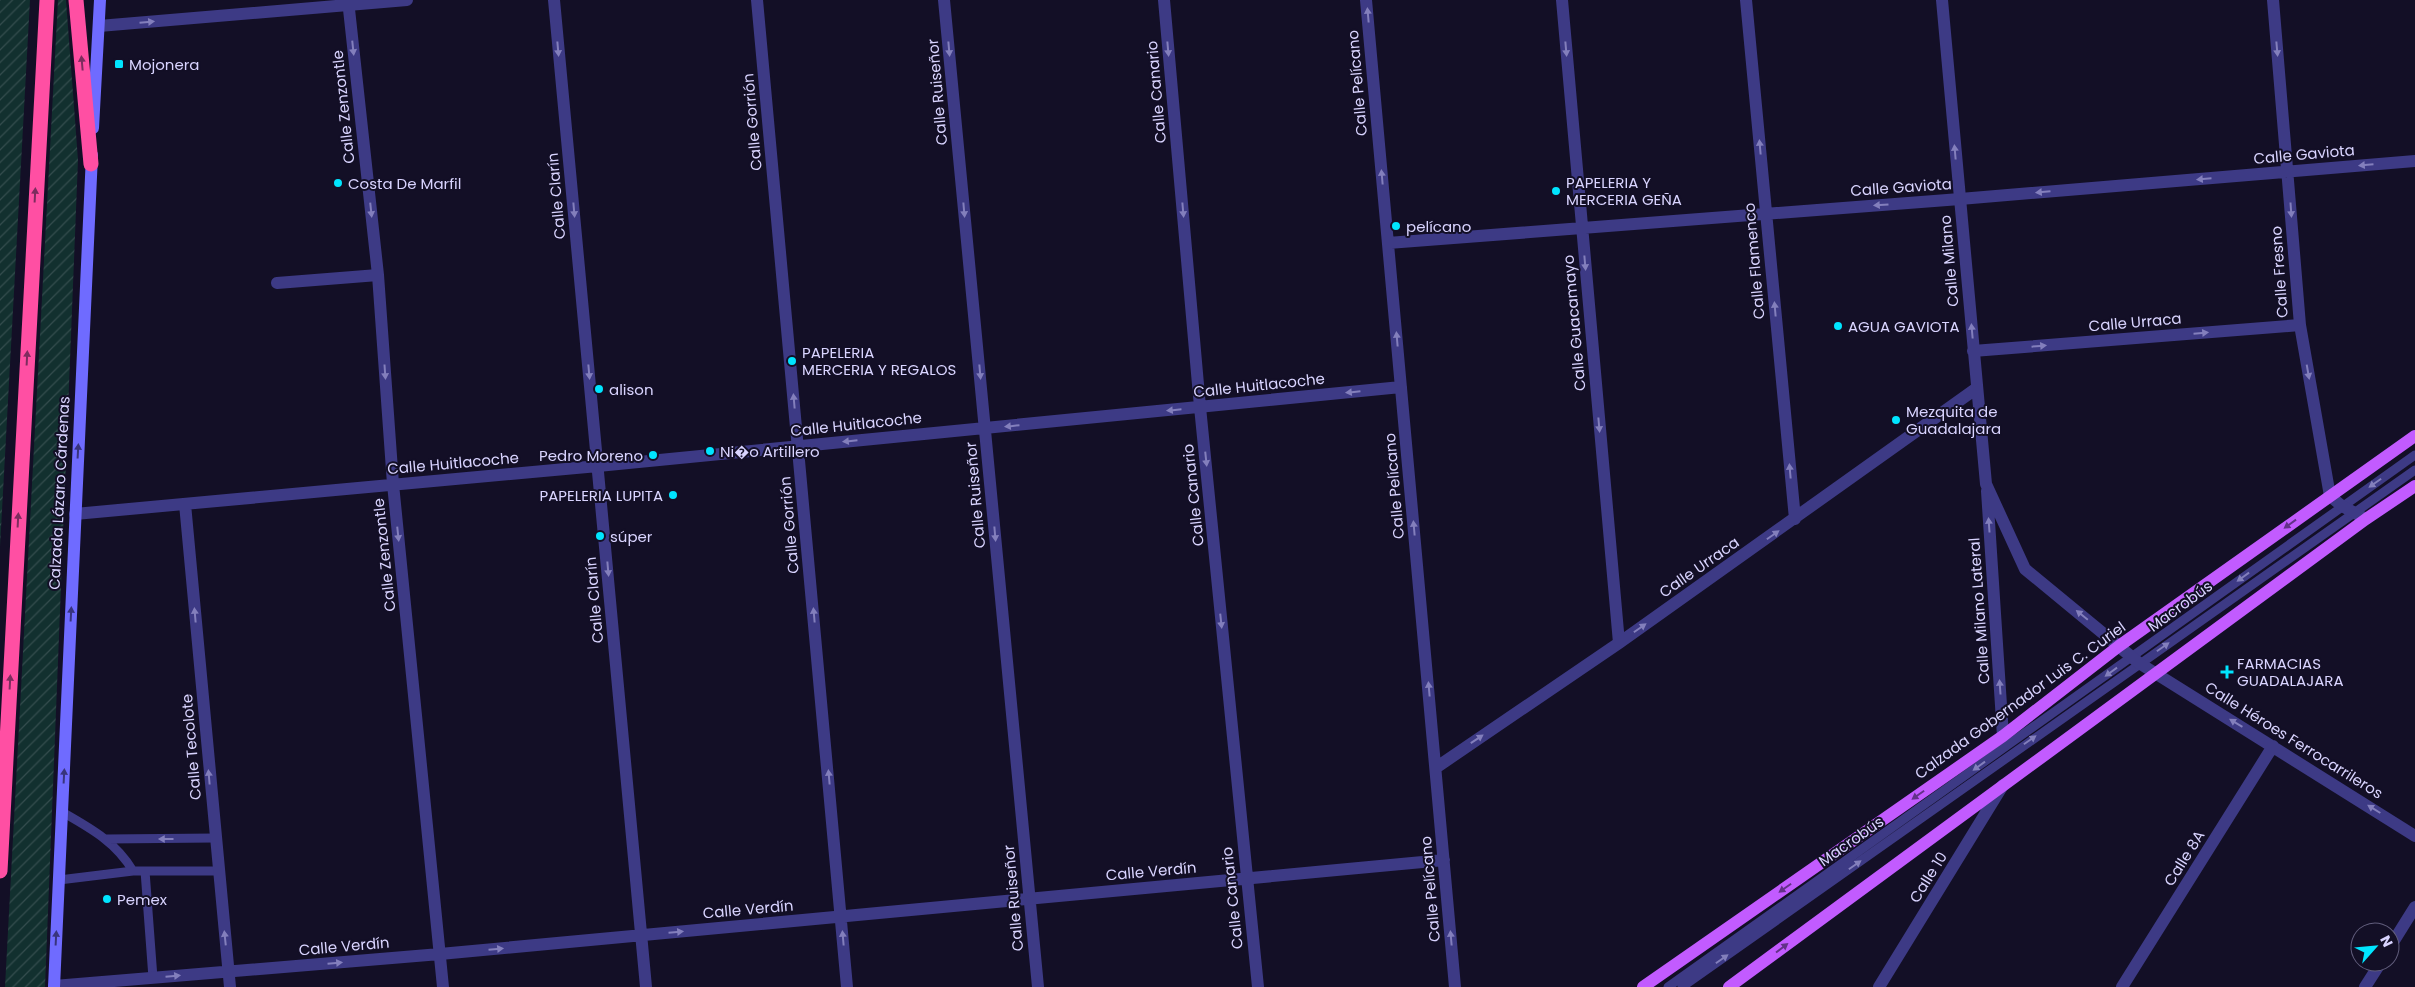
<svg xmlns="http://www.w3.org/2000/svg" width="2415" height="987" font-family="Poppins,sans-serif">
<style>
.garden{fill:url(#garden-furrows)}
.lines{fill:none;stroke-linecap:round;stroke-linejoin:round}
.lane{stroke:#3d3a85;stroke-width:9}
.street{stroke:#3d3a85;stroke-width:12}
.secondary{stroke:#6f6bff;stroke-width:12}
.primary{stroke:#c25bff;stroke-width:12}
.highway{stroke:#ff4fa3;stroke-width:15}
.oneway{fill:#837fbc}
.oneway2{fill:#7d2c5e}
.oneway3{fill:#38347d}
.oneway4{fill:#623188}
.poi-dot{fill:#00e5ff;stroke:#130f26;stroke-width:2}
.labels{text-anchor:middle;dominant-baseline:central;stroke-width:4;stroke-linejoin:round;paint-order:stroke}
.poi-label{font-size:15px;fill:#d9d4ff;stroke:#130f26;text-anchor:start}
.street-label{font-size:15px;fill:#d9d4ff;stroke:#130f26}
</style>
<defs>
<pattern id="garden-furrows" width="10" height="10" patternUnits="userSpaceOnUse" patternTransform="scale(1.25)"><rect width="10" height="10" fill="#12302f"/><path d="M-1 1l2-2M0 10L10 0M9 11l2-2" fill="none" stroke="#344d4e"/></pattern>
</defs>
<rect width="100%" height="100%" fill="#130f26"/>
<path class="garden" d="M0,0H30L0,547Z
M58,0H66L78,160L45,987H5Z"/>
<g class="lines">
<path class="lane" d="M62,812C90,828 116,842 133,871
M107,839L215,838
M145,871L153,978
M59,880L133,871H218
M1668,987L2415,455
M1682,987L2415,470"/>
<path class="street" d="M348,0L378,275L393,484L443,987
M554,0L646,987
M757,0L847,987
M944,0L1038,987
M1164,0L1200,407L1258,987
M1366,0L1455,987
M1562,0L1619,643
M1746,0L1795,519
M1942,0L1986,484L2025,569L2139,663L2415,836
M2273,0L2300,325L2330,496L2342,506L2366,519
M99,26L407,0
M1388,243L1960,199L2415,161
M277,283L378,275
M1973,351L2300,325
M1987,491L2003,736
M185,504L230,987
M75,514L598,466L1401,387
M1437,767L1619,643L1977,388
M2390,947L2415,907
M54,986L440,954L1444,860
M1879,987L2003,785
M2122,987L2273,746
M2365,987L2381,962"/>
<path class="secondary" d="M93,128L100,0
M54,987L92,155"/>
<path class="primary" d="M1643,987L2003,736L2119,646L2415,436
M1729,987L2366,519L2415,486"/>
<path class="highway" d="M76,0L91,164
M0,871L47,0"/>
</g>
<defs><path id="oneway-solid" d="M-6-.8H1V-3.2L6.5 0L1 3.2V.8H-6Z" transform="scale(1.25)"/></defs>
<g class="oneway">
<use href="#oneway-solid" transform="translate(1368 15) rotate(-95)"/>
<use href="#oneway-solid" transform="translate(147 22) rotate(-5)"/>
<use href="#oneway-solid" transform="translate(353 48) rotate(84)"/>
<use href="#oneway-solid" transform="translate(558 49) rotate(85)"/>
<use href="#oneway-solid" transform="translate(949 49) rotate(85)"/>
<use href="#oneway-solid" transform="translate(1168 49) rotate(85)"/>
<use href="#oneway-solid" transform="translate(1566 49) rotate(85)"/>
<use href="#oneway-solid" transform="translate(2277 49) rotate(85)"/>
<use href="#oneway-solid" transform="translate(1760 147) rotate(-95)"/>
<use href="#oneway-solid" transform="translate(1955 152) rotate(-95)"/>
<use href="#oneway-solid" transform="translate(2366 165) rotate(175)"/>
<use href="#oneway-solid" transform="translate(1382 177) rotate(-95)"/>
<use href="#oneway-solid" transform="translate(2204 179) rotate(175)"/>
<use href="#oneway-solid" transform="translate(2043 192) rotate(175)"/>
<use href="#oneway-solid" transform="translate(1881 205) rotate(176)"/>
<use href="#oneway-solid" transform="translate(371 210) rotate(84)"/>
<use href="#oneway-solid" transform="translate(574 210) rotate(85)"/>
<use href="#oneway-solid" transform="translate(964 210) rotate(85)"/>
<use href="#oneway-solid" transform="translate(1183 210) rotate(85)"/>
<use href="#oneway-solid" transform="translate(2291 210) rotate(86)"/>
<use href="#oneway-solid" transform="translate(1585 263) rotate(85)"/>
<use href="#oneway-solid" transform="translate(1775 309) rotate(-95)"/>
<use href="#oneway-solid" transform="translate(1972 331) rotate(-95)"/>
<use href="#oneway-solid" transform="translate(2201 333) rotate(-5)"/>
<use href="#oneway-solid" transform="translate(1397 339) rotate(-95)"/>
<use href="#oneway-solid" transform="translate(2039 346) rotate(-5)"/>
<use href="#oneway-solid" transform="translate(385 372) rotate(86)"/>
<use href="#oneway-solid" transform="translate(589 372) rotate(85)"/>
<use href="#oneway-solid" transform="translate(980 372) rotate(85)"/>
<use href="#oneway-solid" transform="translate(2308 372) rotate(80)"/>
<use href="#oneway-solid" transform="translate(1353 392) rotate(174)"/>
<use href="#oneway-solid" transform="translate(794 401) rotate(-95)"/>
<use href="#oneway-solid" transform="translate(1174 410) rotate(174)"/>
<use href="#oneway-solid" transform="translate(1599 425) rotate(85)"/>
<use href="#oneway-solid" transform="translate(1012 426) rotate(174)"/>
<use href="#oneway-solid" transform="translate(850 441) rotate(174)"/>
<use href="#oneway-solid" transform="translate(1206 459) rotate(84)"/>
<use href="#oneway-solid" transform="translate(1790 471) rotate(-95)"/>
<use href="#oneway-solid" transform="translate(2375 483) rotate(145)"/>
<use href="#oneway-solid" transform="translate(1989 525) rotate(-94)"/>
<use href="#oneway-solid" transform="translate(1414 528) rotate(-95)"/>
<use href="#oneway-solid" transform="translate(398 534) rotate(84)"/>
<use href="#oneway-solid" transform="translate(995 534) rotate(85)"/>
<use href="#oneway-solid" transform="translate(1773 535) rotate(-35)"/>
<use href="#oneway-solid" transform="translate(608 569) rotate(85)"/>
<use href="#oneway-solid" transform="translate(2243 577) rotate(144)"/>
<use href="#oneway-solid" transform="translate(195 615) rotate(-95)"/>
<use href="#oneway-solid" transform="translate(814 615) rotate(-95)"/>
<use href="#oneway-solid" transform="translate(2082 615) rotate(-141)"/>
<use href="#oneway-solid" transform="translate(1221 621) rotate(84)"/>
<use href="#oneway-solid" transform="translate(1640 628) rotate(-35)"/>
<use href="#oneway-solid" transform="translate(2163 647) rotate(-35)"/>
<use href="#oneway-solid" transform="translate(2111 672) rotate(144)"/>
<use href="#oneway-solid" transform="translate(2000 687) rotate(-94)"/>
<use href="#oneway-solid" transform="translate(1429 689) rotate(-95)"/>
<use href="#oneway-solid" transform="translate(2236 723) rotate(-149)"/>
<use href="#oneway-solid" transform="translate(1477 739) rotate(-34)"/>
<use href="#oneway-solid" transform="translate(2030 740) rotate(-35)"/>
<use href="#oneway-solid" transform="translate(1979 766) rotate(144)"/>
<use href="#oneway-solid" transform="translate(209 777) rotate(-95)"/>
<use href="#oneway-solid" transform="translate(829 777) rotate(-95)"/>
<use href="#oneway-solid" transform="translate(2374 809) rotate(-148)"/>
<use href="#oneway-solid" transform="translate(166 839) rotate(180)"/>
<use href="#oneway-solid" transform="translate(1855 865) rotate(-35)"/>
<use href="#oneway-solid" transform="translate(676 932) rotate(-5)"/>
<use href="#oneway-solid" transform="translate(225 938) rotate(-96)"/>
<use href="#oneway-solid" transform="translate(843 938) rotate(-95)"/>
<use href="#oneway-solid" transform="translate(1451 938) rotate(-95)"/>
<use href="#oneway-solid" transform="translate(496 949) rotate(-5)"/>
<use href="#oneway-solid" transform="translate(1722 959) rotate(-35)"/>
<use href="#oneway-solid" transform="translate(335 963) rotate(-5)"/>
<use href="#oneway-solid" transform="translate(173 976) rotate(-5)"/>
</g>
<g class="oneway2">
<use href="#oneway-solid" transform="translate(82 63) rotate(-95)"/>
<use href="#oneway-solid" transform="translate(35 195) rotate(-87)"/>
<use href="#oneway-solid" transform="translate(27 358) rotate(-87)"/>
<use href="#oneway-solid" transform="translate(18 520) rotate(-87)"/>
<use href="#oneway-solid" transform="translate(10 682) rotate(-87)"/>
</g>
<g class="oneway3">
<use href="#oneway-solid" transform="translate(78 451) rotate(-87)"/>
<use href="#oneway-solid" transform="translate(71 614) rotate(-87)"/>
<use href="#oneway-solid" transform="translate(64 776) rotate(-87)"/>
<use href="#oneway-solid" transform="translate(56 938) rotate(-87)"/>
</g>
<g class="oneway4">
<use href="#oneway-solid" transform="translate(2290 524) rotate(144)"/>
<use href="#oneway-solid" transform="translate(1918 795) rotate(145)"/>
<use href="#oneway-solid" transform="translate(1785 888) rotate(145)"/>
<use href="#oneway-solid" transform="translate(1782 948) rotate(-37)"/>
</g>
<g class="poi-dot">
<rect x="114" y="59" width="10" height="10" rx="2.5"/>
<circle cx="338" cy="183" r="5"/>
<circle cx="1556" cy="191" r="5"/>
<circle cx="1396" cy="226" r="5"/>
<circle cx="1838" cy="326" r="5"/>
<circle cx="792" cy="361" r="5"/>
<circle cx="599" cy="389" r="5"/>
<circle cx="1896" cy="420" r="5"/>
<circle cx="710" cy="451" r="5"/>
<circle cx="653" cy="455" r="5"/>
<circle cx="673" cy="495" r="5"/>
<circle cx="600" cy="536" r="5"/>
<path d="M2224.5 664.5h5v5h5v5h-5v5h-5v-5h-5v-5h5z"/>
<circle cx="107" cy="899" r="5"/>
</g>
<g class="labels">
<g class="poi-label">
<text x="129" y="64">Mojonera</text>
<text x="1566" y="182">PAPELERIA Y<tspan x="1566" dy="17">MERCERIA GEÑA</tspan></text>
<text x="348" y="183">Costa De Marfil</text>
<text x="1406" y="226">pelícano</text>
<text x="1848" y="326">AGUA GAVIOTA</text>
<text x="802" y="352">PAPELERIA<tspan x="802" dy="17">MERCERIA Y REGALOS</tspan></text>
<text x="609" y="389">alison</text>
<text x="1906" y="411">Mezquita de<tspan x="1906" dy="17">Guadalajara</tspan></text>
<text x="720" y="451">Ni�o Artillero</text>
<text x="643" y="455" text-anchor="end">Pedro Moreno</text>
<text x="663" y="495" text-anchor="end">PAPELERIA LUPITA</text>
<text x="610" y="536">súper</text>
<text x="2237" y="663">FARMACIAS<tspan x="2237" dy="17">GUADALAJARA</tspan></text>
<text x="117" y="899">Pemex</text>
</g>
<g class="street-label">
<text transform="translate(1357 83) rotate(-95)">Calle Pelícano</text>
<text transform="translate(937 92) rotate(-95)">Calle Ruiseñor</text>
<text transform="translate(1156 92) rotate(-95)">Calle Canario</text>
<text transform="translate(343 107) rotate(-96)">Calle Zenzontle</text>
<text transform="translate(752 122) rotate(-95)">Calle Gorrión</text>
<text transform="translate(2304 154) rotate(-5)">Calle Gaviota</text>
<text transform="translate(1901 187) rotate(-4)">Calle Gaviota</text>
<text transform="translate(556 196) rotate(-95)">Calle Clarín</text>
<text transform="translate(1754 261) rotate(-95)">Calle Flamenco</text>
<text transform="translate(1949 261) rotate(-95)">Calle Milano</text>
<text transform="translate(2279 272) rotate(-94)">Calle Fresno</text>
<text transform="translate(2135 322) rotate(-5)">Calle Urraca</text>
<text transform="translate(1574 323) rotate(-95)">Calle Guacamayo</text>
<text transform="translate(1259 385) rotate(-6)">Calle Huitlacoche</text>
<text transform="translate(856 424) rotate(-6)">Calle Huitlacoche</text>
<text transform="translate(453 463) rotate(-5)">Calle Huitlacoche</text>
<text transform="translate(1394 486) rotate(-95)">Calle Pelícano</text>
<text transform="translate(59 493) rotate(-87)">Calzada Lázaro Cárdenas</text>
<text transform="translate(975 495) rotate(-95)">Calle Ruiseñor</text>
<text transform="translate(1193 495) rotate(-96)">Calle Canario</text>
<text transform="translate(789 525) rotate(-95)">Calle Gorrión</text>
<text transform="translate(384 555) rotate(-96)">Calle Zenzontle</text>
<text transform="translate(1699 567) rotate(-35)">Calle Urraca</text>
<text transform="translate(594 600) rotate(-95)">Calle Clarín</text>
<text transform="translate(2180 606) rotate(-36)">Macrobús</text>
<text transform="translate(1979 611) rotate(-94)">Calle Milano Lateral</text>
<text transform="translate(2020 700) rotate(-36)">Calzada Gobernador Luis C. Curiel</text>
<text transform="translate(2294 740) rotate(32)">Calle Héroes Ferrocarrileros</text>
<text transform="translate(191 747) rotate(-95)">Calle Tecolote</text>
<text transform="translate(1851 841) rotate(-35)">Macrobús</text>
<text transform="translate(2184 858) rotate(-58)">Calle 8A</text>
<text transform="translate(1151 871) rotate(-5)">Calle Verdín</text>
<text transform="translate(1928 877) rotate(-58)">Calle 10</text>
<text transform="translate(1430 889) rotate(-95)">Calle Pelícano</text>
<text transform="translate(1013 898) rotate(-95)">Calle Ruiseñor</text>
<text transform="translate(1232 898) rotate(-96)">Calle Canario</text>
<text transform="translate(748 909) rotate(-5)">Calle Verdín</text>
<text transform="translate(344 946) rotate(-5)">Calle Verdín</text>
</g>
</g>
<g transform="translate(2375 947) rotate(63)"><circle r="24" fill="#130f26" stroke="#625e7d"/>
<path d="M0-4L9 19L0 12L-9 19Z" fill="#00e5ff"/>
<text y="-8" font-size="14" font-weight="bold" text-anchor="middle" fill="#d9d4ff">N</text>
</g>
</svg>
